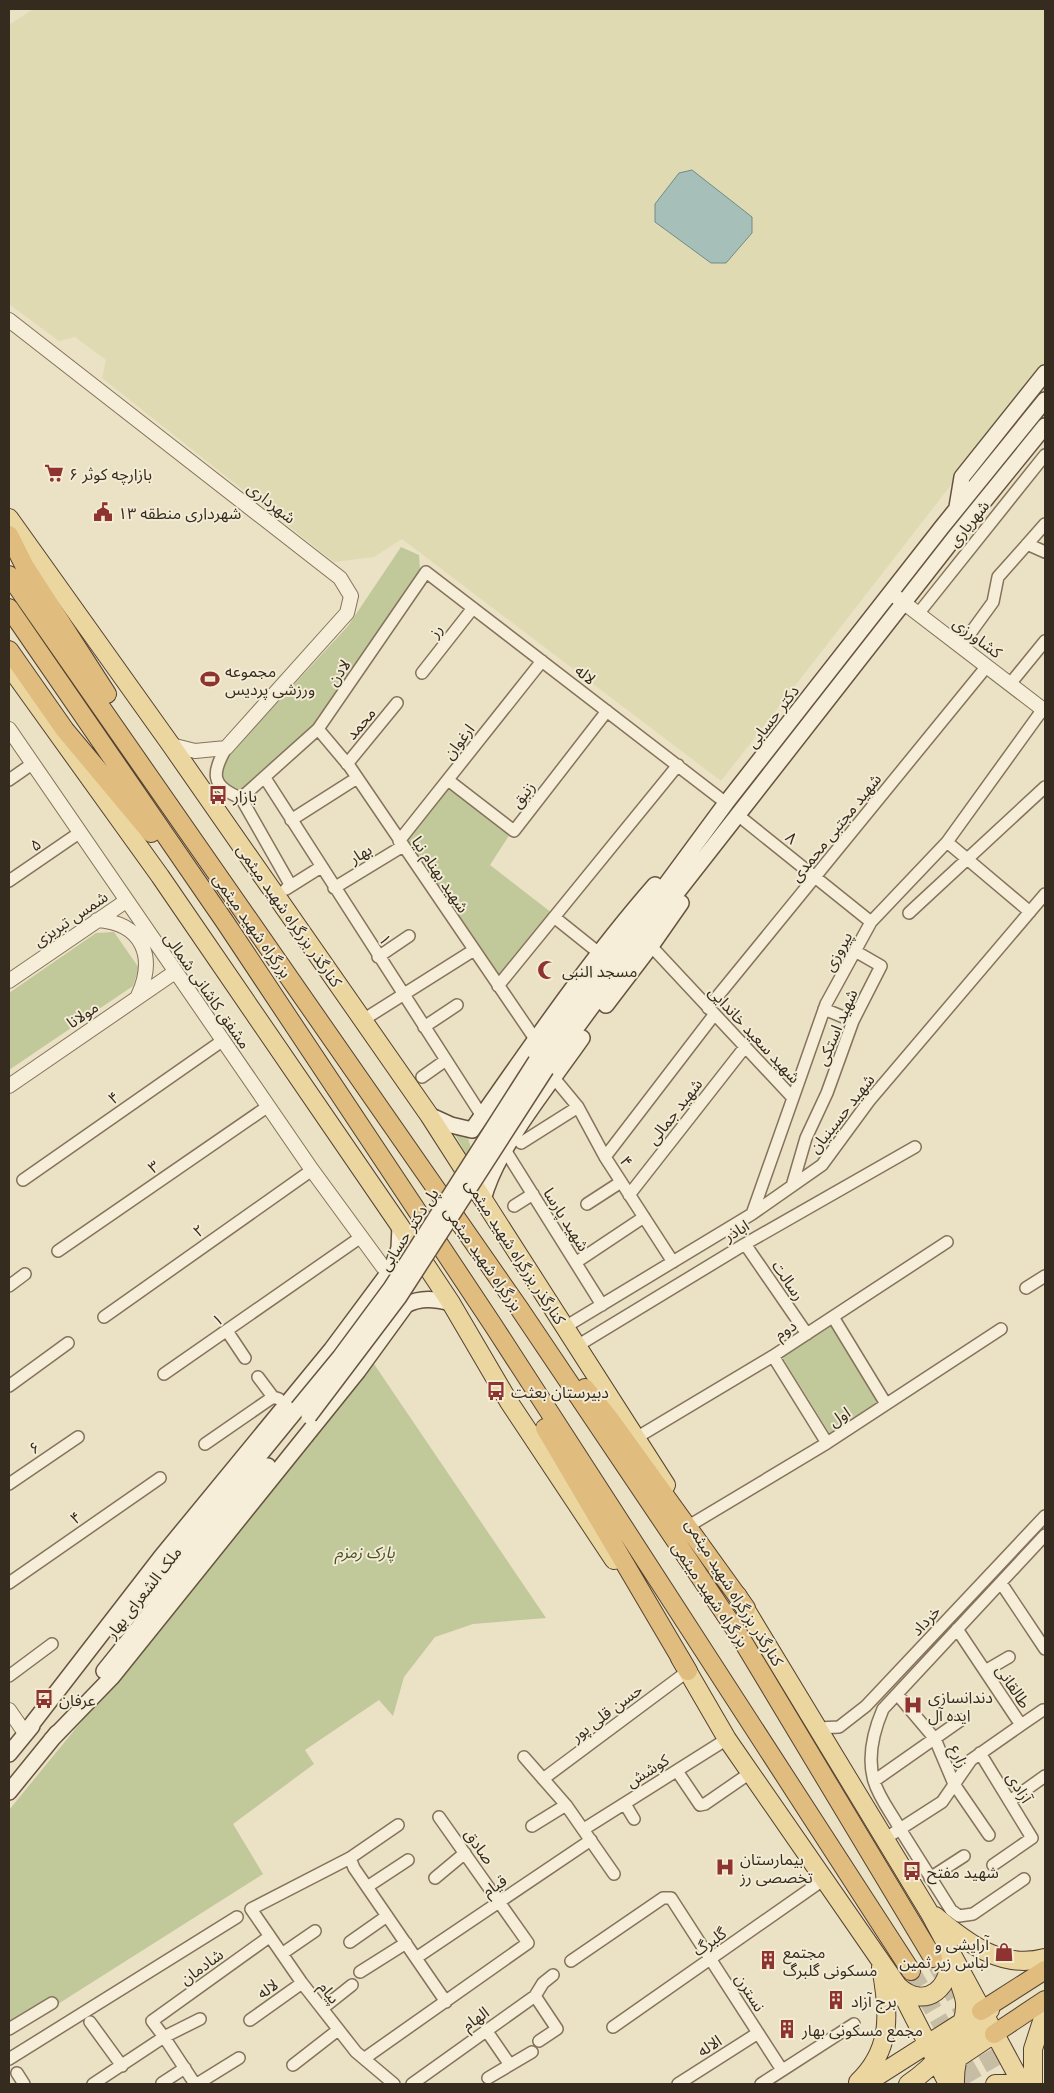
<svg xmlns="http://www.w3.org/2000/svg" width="1054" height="2093" font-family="'Playfair Display','Noto Sans Arabic',serif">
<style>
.farmland{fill:#e0dab3}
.green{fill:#c1c89a}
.water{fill:#a6bfb8;stroke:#6e8c86}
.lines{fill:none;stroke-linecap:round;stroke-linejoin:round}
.trunk-tunnel{stroke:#c7bda4;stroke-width:18;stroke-dasharray:18 9;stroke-linecap:butt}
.minor-casing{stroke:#85735c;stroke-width:14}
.tertiary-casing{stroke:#85735c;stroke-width:16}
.secondary-casing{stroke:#675440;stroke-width:18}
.primary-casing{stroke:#534230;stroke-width:20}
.trunk-casing{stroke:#534230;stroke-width:20}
.minor{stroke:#f6eed8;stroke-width:11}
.tertiary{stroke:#f6eed8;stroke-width:14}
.secondary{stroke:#f6eed8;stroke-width:15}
.primary{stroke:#ebd6a0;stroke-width:18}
.trunk{stroke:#e0bc7e;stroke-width:18}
.secondary-bridge-casing{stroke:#675440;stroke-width:18;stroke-linecap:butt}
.secondary-bridge{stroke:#f6eed8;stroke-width:15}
.labels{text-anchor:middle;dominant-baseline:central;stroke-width:4;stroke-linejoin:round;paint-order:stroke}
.poi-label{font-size:16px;fill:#362b1f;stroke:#f3ebd4;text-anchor:start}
.street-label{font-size:16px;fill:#362b1f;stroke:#f3ebd4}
.park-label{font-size:16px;font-style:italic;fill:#455127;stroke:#f3ebd4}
</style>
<rect width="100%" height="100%" fill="#ebe1c5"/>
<path class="farmland" d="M33,9H1045V364L721,781L402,539L374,557L334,562L102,378L106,360L75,337L59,341L9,304V25Z"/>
<path class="green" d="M401,547L419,555L420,570L314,725L242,792H232L219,780L217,768L348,626Z
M448,786L510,834L490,865L552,913L499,978L405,842Z
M114,932L139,968L133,986L9,1070V993L96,933Z
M452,1129L466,1131L471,1148L467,1156Z
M833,1325L879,1402L830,1434L782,1357Z
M374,1364L546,1618L473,1624L435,1637L404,1677L393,1716L379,1700L305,1750L314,1764L233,1824L263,1874L9,2035V1810Z"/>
<path class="water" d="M692,170L752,217V233L726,263H711L655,222V204L679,173Z"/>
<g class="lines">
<path class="trunk-tunnel" d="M933,1958L1004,2084
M911,1971L976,2084"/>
<g class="minor-casing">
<path id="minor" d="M1027,544L1045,552
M918,614L1045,455
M961,646L993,602L998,577L1045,524
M422,673L473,608
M1010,684L1045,641
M318,729L350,767L535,1039
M226,748C212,773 210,786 241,798L291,886
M347,764L397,703
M265,778L482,1116
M9,780L32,764
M448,780L514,831L607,711
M241,798L318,729L426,572L726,803
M739,816L871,922
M291,820L357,778
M399,841L542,661
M947,842L1043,709
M9,881L79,833
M334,888L403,846
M286,889L321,867
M909,913L1045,787
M554,917L599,953
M651,946L793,1098L752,1214
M378,957L409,936
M498,986L678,765
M708,1008L987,666
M824,1009L853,1021
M363,1020L474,950
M424,1027L457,1005
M422,1077L446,1060
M554,1078L578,1107L605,1157L673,1262
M793,1098L826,1004L871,922L947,842L1030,912
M521,1143L578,1107
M505,1150L602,1305
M605,1157L714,1015
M23,1180L222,1041
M792,1186L806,1138L827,1093L853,1021L881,966L855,951
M629,1195L745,1047
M587,1204L621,1182
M514,1206L533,1194
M745,1244L807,1334
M58,1251L267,1107
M581,1259L644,1217
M9,1286L25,1274
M1026,1288L1045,1276
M104,1317L312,1170
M833,1317L886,1404
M565,1327L752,1214L822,1165L869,1101L1045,894
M227,1331L245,1358
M577,1346L745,1244L915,1147
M773,1356L827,1443
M164,1374L361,1237
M258,1377L273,1397L279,1399
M9,1386L68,1343
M636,1438L773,1356L947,1242
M205,1444L273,1397
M9,1484L78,1437
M692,1524L827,1443L1001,1329
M9,1583L160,1478
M1001,1583L1045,1649
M957,1629L1021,1725L971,1760L942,1802L900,1829L951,1910L959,1916L973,1914L1024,1879
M985,1671L1009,1657
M9,1676L52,1644
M897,1694L935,1739L954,1784L989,1835
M1021,1725L1043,1710
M818,1728L839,1727L866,1706L1045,1516
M980,1753L1032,1838L993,1865
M524,1757L566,1805L614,1874
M677,1771L700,1805L705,1804L750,1773
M543,1779L688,1671
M874,1781L961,1720
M1010,1801L1045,1776
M625,1804L634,1819
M532,1826L566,1805
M584,1829L727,1739
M886,1838L900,1829C892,1814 879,1798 874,1781C867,1757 874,1730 883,1709L1045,1535
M350,1858L354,1868L446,2002
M435,1878L465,1853
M930,1878L964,1856
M367,1887L408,1860
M350,1942L387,1916
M283,1953L315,1931
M416,1958L591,1840
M571,1961L663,1898H671L782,2070
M360,1972L406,1943
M535,1996L557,2029L539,2041
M323,2008L352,1985
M200,2019L164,2037L152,2021L269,1937
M250,2020L302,1983
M90,2022L122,2066
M613,2027L823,1880
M9,2029L52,2003
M486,2030L510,2065
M365,2058L528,1943L439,1817
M9,2059L237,1917
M293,2065L338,2030
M17,2073L24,2084
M488,2078L532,2052
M162,2083L185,2068
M93,2084L164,2037L195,2084
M197,2084L239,2058
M394,2084L356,2052L302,1983L251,1909L350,1858L398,1825
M412,2084L535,1996L543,1983L553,1975
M678,2084L758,2033
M761,2084L854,2024"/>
</g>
<g class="tertiary-casing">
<path id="tertiary" d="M9,320L340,578L351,596L347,613L226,748L195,751L171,745
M895,596L1045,711
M9,729L312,1170L383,1267
M97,920C143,923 156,957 138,996
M9,981L126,901
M9,1086L175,972
M9,1710L25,1733"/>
</g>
<g class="secondary-casing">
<path id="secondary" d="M957,507L962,477L1045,373
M606,1005L651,946L681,903
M536,1061L726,803L942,527L1045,400
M546,1069L654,922L955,537L1045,426
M429,1115L451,1125L472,1130C531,1046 587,963 655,885
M483,1200C496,1148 551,1083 582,1038
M117,1630L298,1408
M104,1671L268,1466
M25,1733L161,1557L331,1350L392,1268L399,1248L400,1226
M51,1740L112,1677L358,1371L406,1305C421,1297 435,1299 451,1303
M9,1754L32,1726
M9,1792L57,1733"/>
</g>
<g class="primary-casing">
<path id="primary" d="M9,518L171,745L429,1115L666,1485
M9,666L160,876L400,1226L451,1303L509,1402L614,1560
M737,1595L929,1912L1022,2084
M680,1658L727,1739L898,1986L948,2084
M935,1916C967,1943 1002,1970 1045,1958
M898,1986C926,2012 955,1986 948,1952
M955,2060L994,2034
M858,2082C893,2049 889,2010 881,1967
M865,2084L959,2024
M908,2084C929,2070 965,2036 965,2007C966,1999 962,1992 960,1984
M955,2084C954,2052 967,2031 990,2010
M995,2084H1014
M1033,2084V2049L1045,2012"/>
</g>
<g class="trunk-casing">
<path id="trunk" d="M9,535L24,565L107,694
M9,575L519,1308L739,1635L933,1958
M9,608L225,922L493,1325L911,1971
M9,650L65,730L151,833
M585,1388L609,1418L746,1608
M545,1428L688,1671
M981,2011L1045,1970
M994,2034L1045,2000"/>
</g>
<use href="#minor" class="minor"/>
<use href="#tertiary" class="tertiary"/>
<use href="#secondary" class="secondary"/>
<use href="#primary" class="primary"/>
<use href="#trunk" class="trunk"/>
<g class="secondary-bridge-casing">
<path id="secondary-bridge" d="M298,1408L340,1357L391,1288L536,1061
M309,1416L399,1297L546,1069"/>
</g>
<use href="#secondary-bridge" class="secondary-bridge"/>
</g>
<defs>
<g id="supermarket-bare" transform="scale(1.5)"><path d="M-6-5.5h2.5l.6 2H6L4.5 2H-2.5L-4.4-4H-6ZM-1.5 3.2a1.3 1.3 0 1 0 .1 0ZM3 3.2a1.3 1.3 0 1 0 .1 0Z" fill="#8f3331" stroke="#f3ebd4" stroke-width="2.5" paint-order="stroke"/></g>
<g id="civic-bare" transform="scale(1.5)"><path d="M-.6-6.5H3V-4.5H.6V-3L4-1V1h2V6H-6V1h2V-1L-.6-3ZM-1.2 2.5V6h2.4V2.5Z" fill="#8f3331" stroke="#f3ebd4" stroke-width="2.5" paint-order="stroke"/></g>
<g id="stadium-bare" transform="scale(1.5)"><path d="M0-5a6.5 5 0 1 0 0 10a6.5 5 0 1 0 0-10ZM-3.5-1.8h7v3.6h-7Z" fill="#8f3331" stroke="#f3ebd4" stroke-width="2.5" paint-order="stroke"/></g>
<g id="bus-bare" transform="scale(1.5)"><path d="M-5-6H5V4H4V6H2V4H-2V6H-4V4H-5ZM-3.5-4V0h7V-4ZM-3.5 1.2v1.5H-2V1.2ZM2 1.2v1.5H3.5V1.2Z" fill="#8f3331" stroke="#f3ebd4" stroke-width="2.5" paint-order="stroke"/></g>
<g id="mosque-bare" transform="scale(1.5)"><path d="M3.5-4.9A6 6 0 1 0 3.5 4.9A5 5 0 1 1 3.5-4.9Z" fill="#8f3331" stroke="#f3ebd4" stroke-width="2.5" paint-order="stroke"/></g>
<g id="hospital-bare" transform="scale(1.5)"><path d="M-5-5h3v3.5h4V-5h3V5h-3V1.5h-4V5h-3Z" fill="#8f3331" stroke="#f3ebd4" stroke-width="2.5" paint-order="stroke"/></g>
<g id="shop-bare" transform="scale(1.5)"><path d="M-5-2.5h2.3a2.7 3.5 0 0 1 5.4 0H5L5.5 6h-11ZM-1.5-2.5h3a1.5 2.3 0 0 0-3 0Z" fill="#8f3331" stroke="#f3ebd4" stroke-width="2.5" paint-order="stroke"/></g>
<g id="building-bare" transform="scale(1.5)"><path d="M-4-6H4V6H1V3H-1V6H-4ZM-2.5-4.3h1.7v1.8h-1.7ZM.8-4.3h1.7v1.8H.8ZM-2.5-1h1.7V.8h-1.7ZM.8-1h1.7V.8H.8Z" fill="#8f3331" stroke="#f3ebd4" stroke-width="2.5" paint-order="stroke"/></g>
</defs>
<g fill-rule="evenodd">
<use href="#supermarket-bare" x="54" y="473"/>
<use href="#civic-bare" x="103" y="512"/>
<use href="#stadium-bare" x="210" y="679"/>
<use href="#bus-bare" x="218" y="795"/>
<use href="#mosque-bare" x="547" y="970"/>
<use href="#bus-bare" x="496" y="1391"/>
<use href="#bus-bare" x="44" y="1699"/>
<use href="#hospital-bare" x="913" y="1705"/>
<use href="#hospital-bare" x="725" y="1867"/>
<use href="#bus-bare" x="912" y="1871"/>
<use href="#shop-bare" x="1004" y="1952"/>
<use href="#building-bare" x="768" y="1960"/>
<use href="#building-bare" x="836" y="2000"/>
<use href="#building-bare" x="787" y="2029"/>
</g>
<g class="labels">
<g class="poi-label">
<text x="69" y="473">بازارچه کوثر ۶</text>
<text x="118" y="512">شهرداری منطقه ۱۳</text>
<text x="225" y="670">مجموعه<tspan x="225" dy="18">ورزشی پردیس</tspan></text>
<text x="233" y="795">بازار</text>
<text x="562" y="970">مسجد النبی</text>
<text x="511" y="1391">دبیرستان بعثت</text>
<text x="928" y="1696">دندانسازی<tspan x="928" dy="18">ایده آل</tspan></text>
<text x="59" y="1699">عرفان</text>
<text x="740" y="1858">بیمارستان<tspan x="740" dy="18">تخصصی رز</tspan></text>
<text x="927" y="1871">شهید مفتح</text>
<text x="989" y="1943" text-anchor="end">آرایشی و<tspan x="989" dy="18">لباس زیر ثمین</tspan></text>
<text x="783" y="1951">مجتمع<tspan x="783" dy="18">مسکونی گلبرگ</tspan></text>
<text x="851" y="2000">برج آزاد</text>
<text x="802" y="2029">مجمع مسکونی بهار</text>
</g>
<g class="street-label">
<text transform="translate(272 502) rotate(38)">شهرداری</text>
<text transform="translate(968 523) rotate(-51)">شهریاری</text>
<text transform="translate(435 630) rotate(-52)">رز</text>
<text transform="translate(978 637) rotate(37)">کشاورزی</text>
<text transform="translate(338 672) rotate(-55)">لادن</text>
<text transform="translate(586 674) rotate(38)">لاله</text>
<text transform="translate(772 716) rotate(-52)">دکتر حسابی</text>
<text transform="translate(360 723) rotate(-50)">محمد</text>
<text transform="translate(458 741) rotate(-52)">ارغوان</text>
<text transform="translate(522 794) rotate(-52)">زنبق</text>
<text transform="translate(835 827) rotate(-51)">شهید مجتبی محمدی</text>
<text transform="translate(792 837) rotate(39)">۸</text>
<text transform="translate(35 844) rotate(-35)">۵</text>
<text transform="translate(360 853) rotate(-31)">بهار</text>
<text transform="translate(441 874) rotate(56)">شهید بهنام نیا</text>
<text transform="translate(290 915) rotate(55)">کنارگذر بزرگراه شهید میثمی</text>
<text transform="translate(70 918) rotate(-34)">شمس تبریزی</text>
<text transform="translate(253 925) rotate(55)">بزرگراه شهید میثمی</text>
<text transform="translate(386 939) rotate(57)">۱</text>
<text transform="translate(837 951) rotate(-61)">پیروزی</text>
<text transform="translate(208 990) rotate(55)">مشفق کاشانی شمالی</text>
<text transform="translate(82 1014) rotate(-34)">مولانا</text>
<text transform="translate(836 1027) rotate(-67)">شهید استکی</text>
<text transform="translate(755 1034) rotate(47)">شهید سعید خاندایی</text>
<text transform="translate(113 1097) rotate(-35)">۴</text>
<text transform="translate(674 1111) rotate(-52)">شهید جمالی</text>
<text transform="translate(841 1113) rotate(-52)">شهید حسینیان</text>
<text transform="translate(627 1161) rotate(57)">۴</text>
<text transform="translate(153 1166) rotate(-35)">۳</text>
<text transform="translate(567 1219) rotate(58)">شهید پارسا</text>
<text transform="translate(408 1229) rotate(-57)">پل دکتر حسابی</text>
<text transform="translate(198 1230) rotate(-35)">۲</text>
<text transform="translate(736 1230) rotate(-31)">اباذر</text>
<text transform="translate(516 1251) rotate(57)">کنارگذر بزرگراه شهید میثمی</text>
<text transform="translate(484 1258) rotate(55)">بزرگراه شهید میثمی</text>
<text transform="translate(789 1280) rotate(56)">رسالت</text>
<text transform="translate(217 1319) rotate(-35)">۱</text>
<text transform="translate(785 1329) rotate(-33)">دوم</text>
<text transform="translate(839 1416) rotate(-33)">اول</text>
<text transform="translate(34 1447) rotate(-34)">۶</text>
<text transform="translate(75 1517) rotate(-35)">۴</text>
<text transform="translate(143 1592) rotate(-52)">ملک الشعرای بهار</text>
<text transform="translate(735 1592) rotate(58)">کنارگذر بزرگراه شهید میثمی</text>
<text transform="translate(711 1594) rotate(56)">بزرگراه شهید میثمی</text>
<text transform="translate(925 1620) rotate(-47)">خرداد</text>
<text transform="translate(1014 1686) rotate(56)">طالقانی</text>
<text transform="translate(606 1712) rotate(-37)">حسن قلی پور</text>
<text transform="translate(960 1756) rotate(67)">زارع</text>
<text transform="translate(647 1770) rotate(-32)">کوشش</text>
<text transform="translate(1020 1787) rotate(58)">آزادی</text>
<text transform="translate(480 1846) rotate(54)">صادق</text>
<text transform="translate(494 1885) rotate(-34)">قیام</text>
<text transform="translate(709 1941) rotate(-35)">گلبرگ</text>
<text transform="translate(201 1966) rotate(-36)">شادمان</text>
<text transform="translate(267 1988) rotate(-35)">لاله</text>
<text transform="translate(330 1992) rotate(52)">پیام</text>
<text transform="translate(751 1992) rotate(58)">نسترن</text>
<text transform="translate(475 2018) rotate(-36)">الهام</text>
<text transform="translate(709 2045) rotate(-33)">الاله</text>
</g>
<g class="park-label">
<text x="365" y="1551">پارک زمزم</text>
</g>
</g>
<rect width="1054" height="2093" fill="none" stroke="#362b1f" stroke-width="20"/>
</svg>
